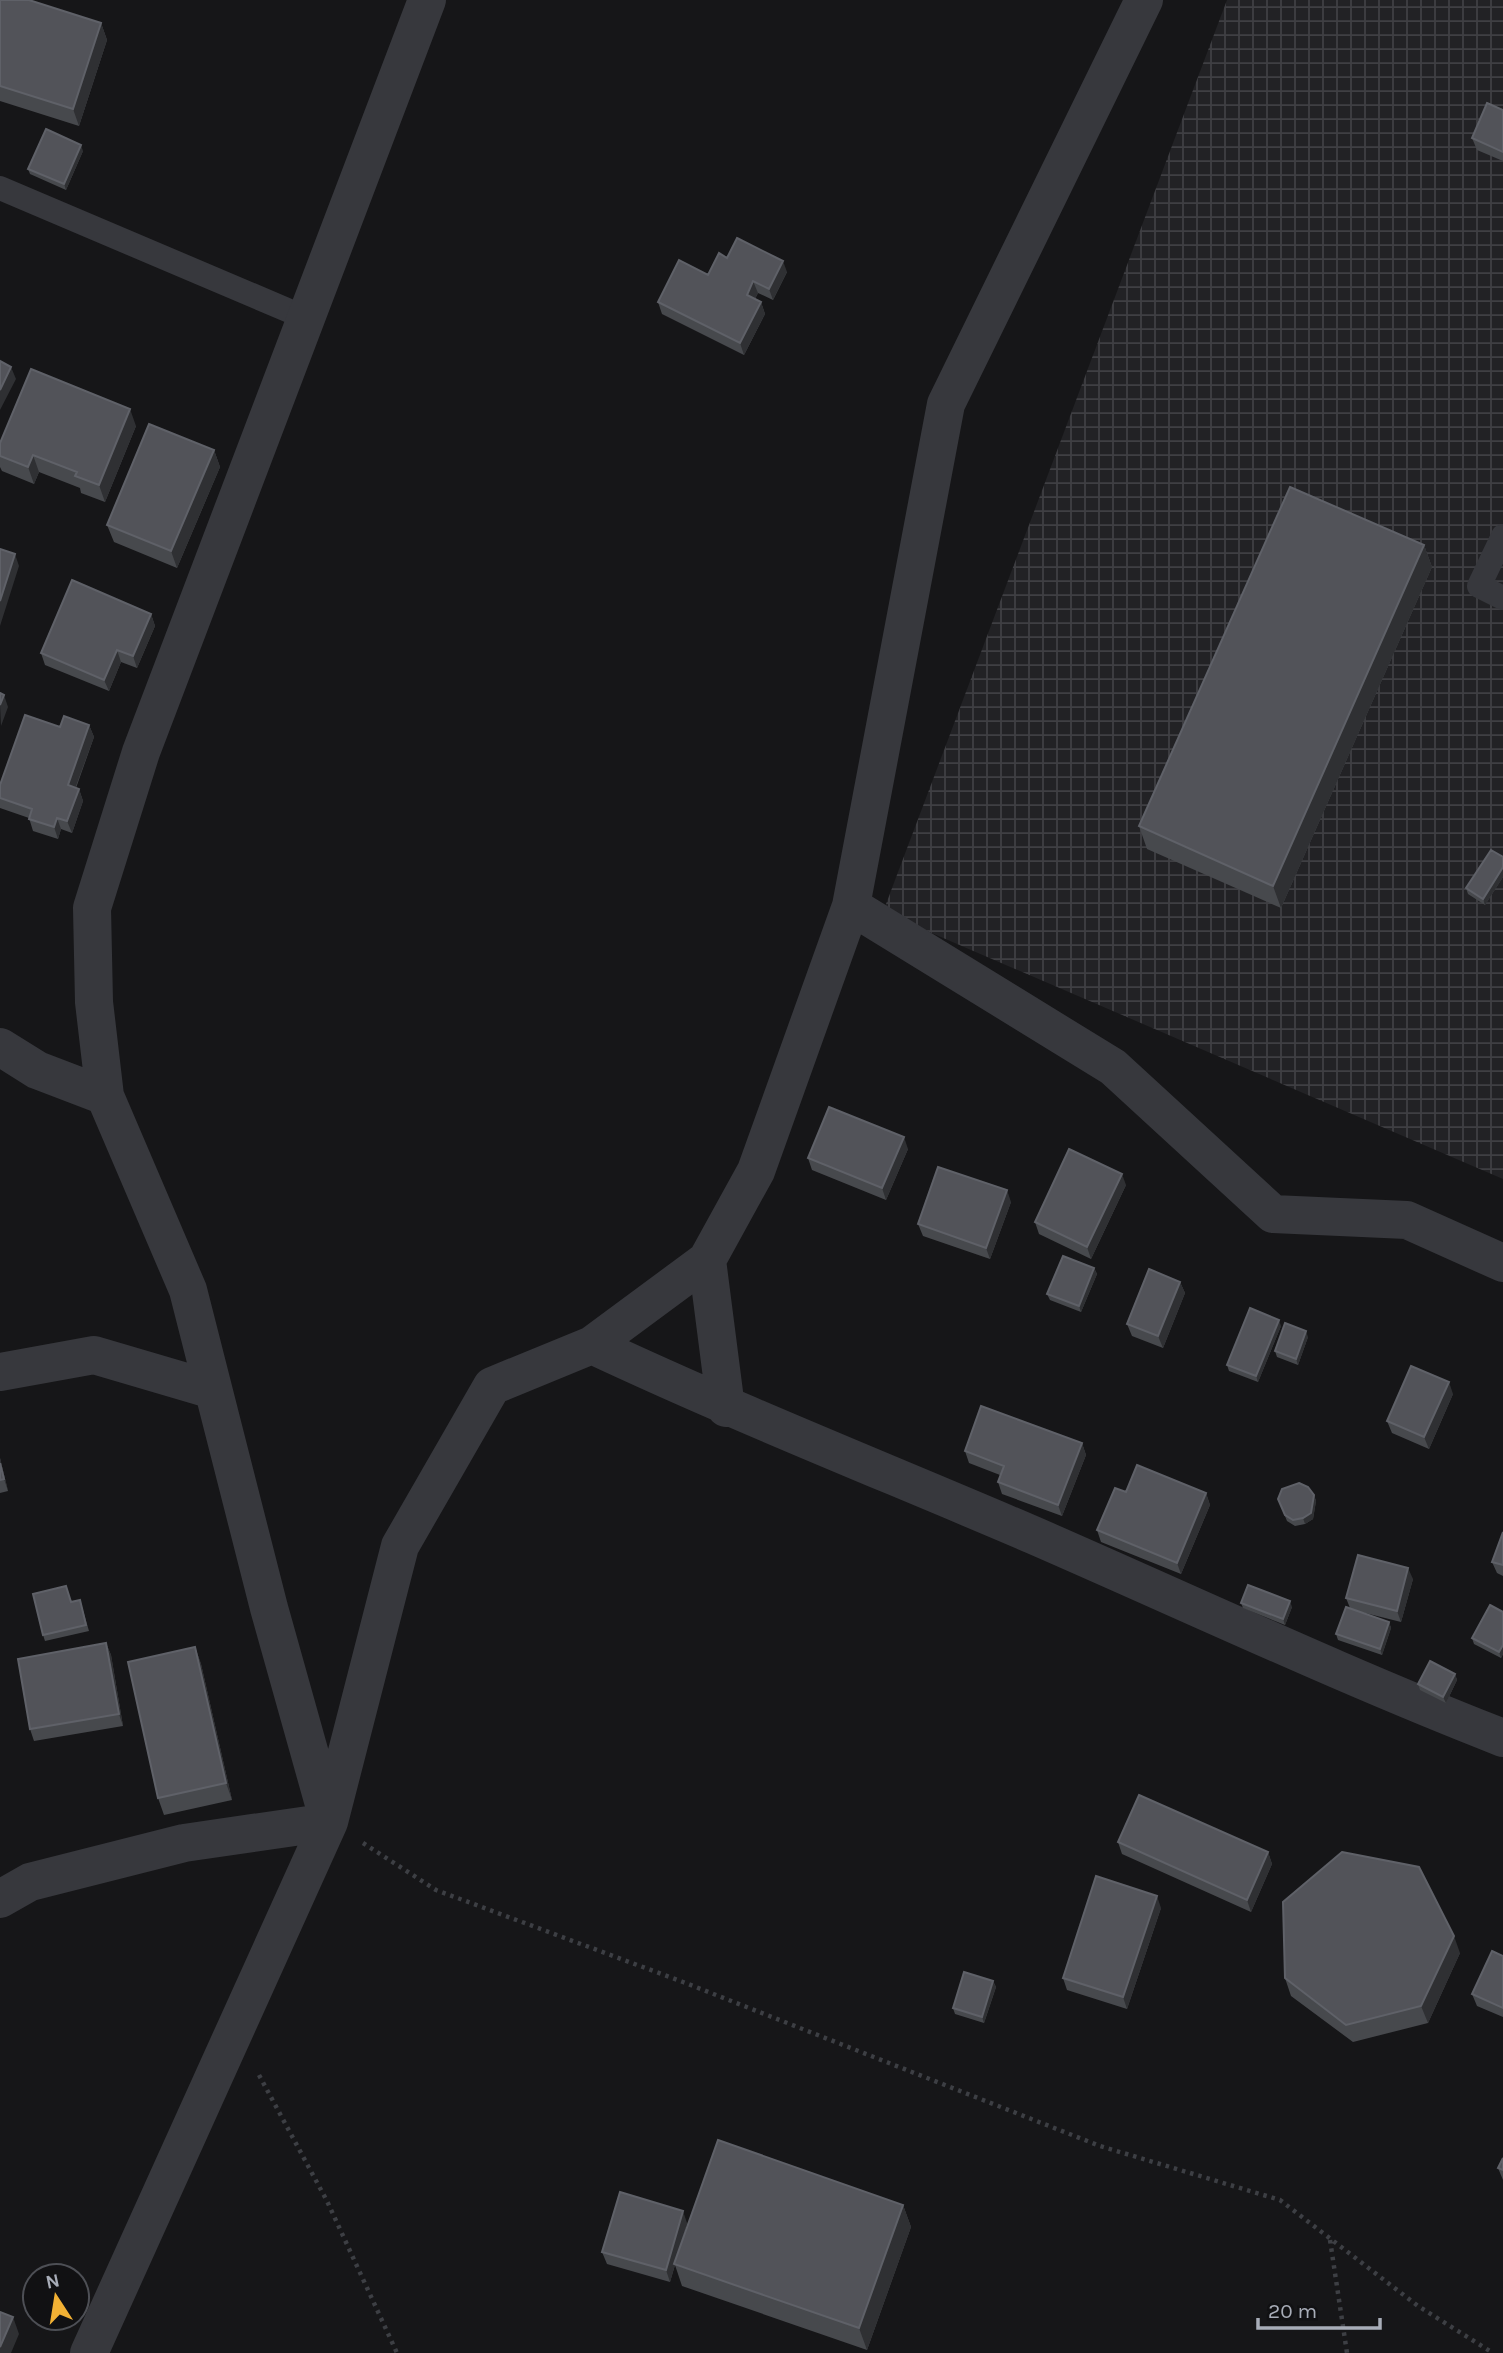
<svg xmlns="http://www.w3.org/2000/svg" width="1503" height="2353" font-family="Karla,sans-serif">
<style>
.industrial{fill:url(#industrial-grid)}
.lines{fill:none;stroke-linecap:round;stroke-linejoin:round}
.path{stroke:#3d3f44;stroke-width:4.5;stroke-dasharray:3.5 5;stroke-linecap:butt}
.service{stroke:#37383d;stroke-width:24}
.minor{stroke:#37383d;stroke-width:38}
.wall{fill:#47494d}
.shaded-wall{fill:#2f3033}
.building{fill:#525359;stroke:#5f6168;stroke-width:2}
</style>
<defs>
<pattern id="industrial-grid" width="8" height="8" patternUnits="userSpaceOnUse" patternTransform="scale(1.75)"><rect width="8" height="8" fill="#222225"/><path d="M0 4h8M4 0v8" fill="none" stroke="#3f3f43"/></pattern>
</defs>
<rect width="100%" height="100%" fill="#161618"/>
<path class="industrial" d="M1227,0H1503V1179L883,912Z"/>
<g class="lines">
<path class="path" d="M363,1843L436,1890L683,1982L1100,2146L1280,2200L1418,2306L1493,2353
M259,2075L327,2201L397,2353
M1330,2240L1347,2353"/>
<path class="service" d="M0,188L306,318
M1503,536L1479,586L1503,598"/>
<path class="minor" d="M851,906L946,404L1144,0
M0,1047L37,1070L105,1096
M707,1260L756,1171L851,906L1113,1067L1273,1214L1407,1220L1503,1263
M592,1345L707,1260L726,1408
M0,1372L94,1355L213,1390
M0,1899L30,1882L184,1843L329,1822L400,1546L492,1386L592,1345C737,1413 886,1472 1033,1535C1189,1603 1344,1676 1503,1738
M89,2353L329,1822L269,1608L188,1290L105,1096L94,1002L92,908L141,752L427,0"/>
</g>
<path class="wall" d="M0,0L101,23L107,40L79,126L0,101Z
M1503,110V161L1477,150L1472,138Z
M83,151L66,190L30,174L28,169Z
M727,258L787,272L773,300L758,293L755,299L761,302L765,314L744,355L662,314L658,302L708,275Z
M136,426L105,502L81,493L80,488L39,472L34,484L2,471L0,467V443Z
M214,450L220,467L177,568L114,542L107,525Z
M1424,545L1432,567L1281,908L1147,849L1139,826Z
M151,614L155,626L137,668L121,662L109,691L45,665L41,653Z
M89,725L94,737L76,788L79,789L83,801L72,833L61,829L58,839L33,831L29,818L0,808V785L60,727Z
M1503,857V877L1485,905L1468,894L1466,888Z
M908,1149L886,1200L812,1170L808,1158Z
M1126,1185L1091,1259L1039,1234L1035,1222Z
M1011,1202L990,1259L923,1236L918,1224Z
M1094,1268L1097,1274L1081,1312L1050,1300L1047,1294Z
M1180,1282L1185,1293L1163,1348L1132,1336L1127,1324Z
M1281,1326L1258,1382L1229,1371L1227,1365Z
M1308,1337L1298,1365L1277,1357L1275,1351Z
M1453,1394L1429,1449L1392,1433L1387,1421Z
M1082,1443L1086,1455L1062,1516L1002,1494L998,1482L1000,1475L969,1463L965,1451Z
M0,1458L8,1491L0,1493Z
M1126,1492L1206,1493L1210,1505L1181,1574L1101,1542L1097,1530Z
M1314,1495L1316,1501L1313,1519L1305,1524L1295,1526L1287,1521L1278,1499Z
M1503,1532V1576L1497,1573L1492,1562Z
M1413,1579L1401,1622L1361,1612L1389,1622L1391,1628L1382,1655L1338,1640L1336,1634L1350,1608L1346,1598Z
M66,1586L71,1602L80,1600L89,1631L45,1641L43,1635Z
M1241,1603L1292,1607L1285,1625L1243,1608Z
M1503,1612V1654L1501,1658L1474,1644L1472,1638Z
M106,1643L111,1655L123,1726L34,1741L30,1729Z
M195,1647L201,1664L232,1800L164,1815L158,1798Z
M1455,1674L1457,1680L1446,1703L1420,1690L1418,1684Z
M1118,1842L1268,1852L1272,1864L1251,1912L1122,1854Z
M1161,1908L1127,2009L1067,1990L1063,1978Z
M1460,1953L1428,2023L1353,2042L1291,1996L1285,1978Z
M1503,1956V2017L1477,2006L1472,1994Z
M993,1981L996,1987L984,2023L955,2014L953,2008Z
M1503,2158V2180L1498,2168Z
M903,2205L911,2227L867,2350L682,2286L675,2265L670,2282L607,2264L602,2252L687,2223L680,2246Z"/>
<path class="shaded-wall" d="M101,23L107,40L79,126L73,109Z
M81,145L83,151L66,190L64,184Z
M783,261L787,272L773,300L769,289Z
M753,281L758,293L751,306L747,295Z
M761,302L765,314L744,355L740,343Z
M11,367L16,379L0,410V390Z
M130,409L136,426L105,502L99,485Z
M214,450L220,467L177,568L171,551Z
M33,455L39,472L34,484L28,467Z
M1424,545L1432,567L1281,908L1273,886Z
M15,554L19,566L0,626V601Z
M151,614L155,626L137,668L133,656Z
M117,650L121,662L109,691L104,680Z
M4,695L8,707L1,726L0,705Z
M89,725L94,737L72,797L68,785Z
M79,789L83,801L72,833L67,821Z
M57,818L61,829L58,839L54,827Z
M1503,867V877L1485,905L1483,899Z
M904,1137L908,1149L886,1200L882,1188Z
M1122,1174L1126,1185L1091,1259L1087,1247Z
M1007,1190L1011,1202L990,1259L986,1248Z
M1094,1268L1097,1274L1081,1312L1079,1306Z
M1180,1282L1185,1293L1163,1348L1158,1336Z
M1279,1320L1281,1326L1258,1382L1256,1376Z
M1306,1331L1308,1337L1298,1365L1296,1359Z
M1449,1382L1453,1394L1429,1449L1424,1437Z
M1082,1443L1086,1455L1062,1516L1058,1505Z
M0,1458L8,1491L4,1479L0,1463Z
M1206,1493L1210,1505L1181,1574L1177,1563Z
M1314,1495L1316,1501L1313,1519L1305,1524L1303,1518Z
M1408,1568L1413,1579L1401,1622L1397,1611Z
M1290,1601L1292,1607L1285,1625L1283,1619Z
M1389,1622L1391,1628L1382,1655L1380,1649Z
M106,1643L111,1655L123,1726L119,1714Z
M1503,1645V1654L1501,1658L1499,1652Z
M195,1647L201,1664L232,1800L226,1783Z
M1455,1674L1457,1680L1446,1703L1443,1697Z
M1268,1852L1272,1864L1251,1912L1247,1900Z
M1157,1896L1161,1908L1127,2009L1123,1997Z
M1454,1936L1460,1953L1428,2023L1421,2006Z
M993,1981L996,1987L984,2023L982,2017Z
M903,2205L911,2227L867,2350L859,2328Z
M683,2211L687,2223L670,2282L666,2270Z
M13,2317L19,2334L11,2353H0V2347Z"/>
<path class="building" d="M0,0H29L101,23L73,109L0,86Z
M1487,103L1503,110V152L1472,138Z
M46,129L81,145L64,184L28,169Z
M737,238L783,261L769,289L753,281L747,295L761,302L740,343L658,302L679,260L708,275L719,253L727,258Z
M0,361L11,367L0,390Z
M31,369L130,409L99,485L75,476L77,472L33,455L28,467L0,456V443Z
M149,424L214,450L171,551L107,525Z
M1290,487L1424,545L1273,886L1139,826Z
M0,549L15,554L0,601Z
M72,580L151,614L133,656L117,650L104,680L41,653Z
M0,693L4,695L0,705Z
M25,715L60,727L64,716L89,725L68,785L79,789L67,821L57,818L54,827L29,819L32,809L0,798V785Z
M1491,850L1503,857V867L1483,899L1466,888Z
M829,1107L904,1137L882,1188L808,1158Z
M1069,1149L1122,1174L1087,1247L1035,1222Z
M938,1167L1007,1190L986,1248L918,1224Z
M1063,1256L1094,1268L1079,1306L1047,1294Z
M1149,1269L1180,1282L1158,1336L1127,1324Z
M1250,1308L1279,1320L1256,1376L1227,1365Z
M1285,1323L1306,1331L1296,1359L1275,1351Z
M1411,1366L1449,1382L1424,1437L1387,1421Z
M981,1406L1082,1443L1058,1505L998,1482L1004,1466L965,1451Z
M0,1463L4,1479L0,1480Z
M1137,1465L1206,1493L1177,1563L1097,1530L1115,1488L1126,1492Z
M1299,1483L1308,1487L1314,1495L1311,1513L1303,1518L1293,1520L1285,1515L1278,1499L1282,1489Z
M1503,1532V1565L1492,1562Z
M1358,1555L1408,1568L1397,1611L1346,1598Z
M1248,1585L1290,1601L1283,1619L1241,1603Z
M66,1586L71,1602L80,1600L86,1625L43,1635L33,1594Z
M1490,1605L1503,1612V1645L1499,1652L1472,1638Z
M1346,1607L1389,1622L1380,1649L1336,1634Z
M106,1643L119,1714L30,1729L18,1659Z
M195,1647L226,1783L158,1798L128,1662Z
M1430,1661L1455,1674L1443,1697L1418,1684Z
M1139,1795L1268,1852L1247,1900L1118,1842Z
M1342,1852L1419,1867L1454,1936L1421,2006L1346,2025L1285,1978L1283,1902Z
M1096,1876L1157,1896L1123,1997L1063,1978Z
M1492,1951L1503,1956V2008L1472,1994Z
M964,1972L993,1981L982,2017L953,2008Z
M718,2140L903,2205L859,2328L674,2264Z
M1503,2158V2170L1498,2168Z
M620,2192L683,2211L666,2270L602,2252Z
M0,2312L13,2317L0,2347Z"/>
<g transform="translate(56 2297) rotate(348)"><circle r="33" fill="#111113" stroke="#4d4f55" stroke-width="2"/>
<path d="M0-5L12 26L0 18L-12 26Z" fill="#f2b134"/>
<text y="-10" font-size="19" font-weight="bold" text-anchor="middle" fill="#a8adb8">N</text>
</g>
<path d="M1258 2318v10h122v-10" fill="none" stroke="#a8adb8" stroke-width="3.5"/>
<text x="1268" y="2318" font-size="21" fill="#a8adb8" stroke="#111113" stroke-width="5" paint-order="stroke">20 m</text>
</svg>
